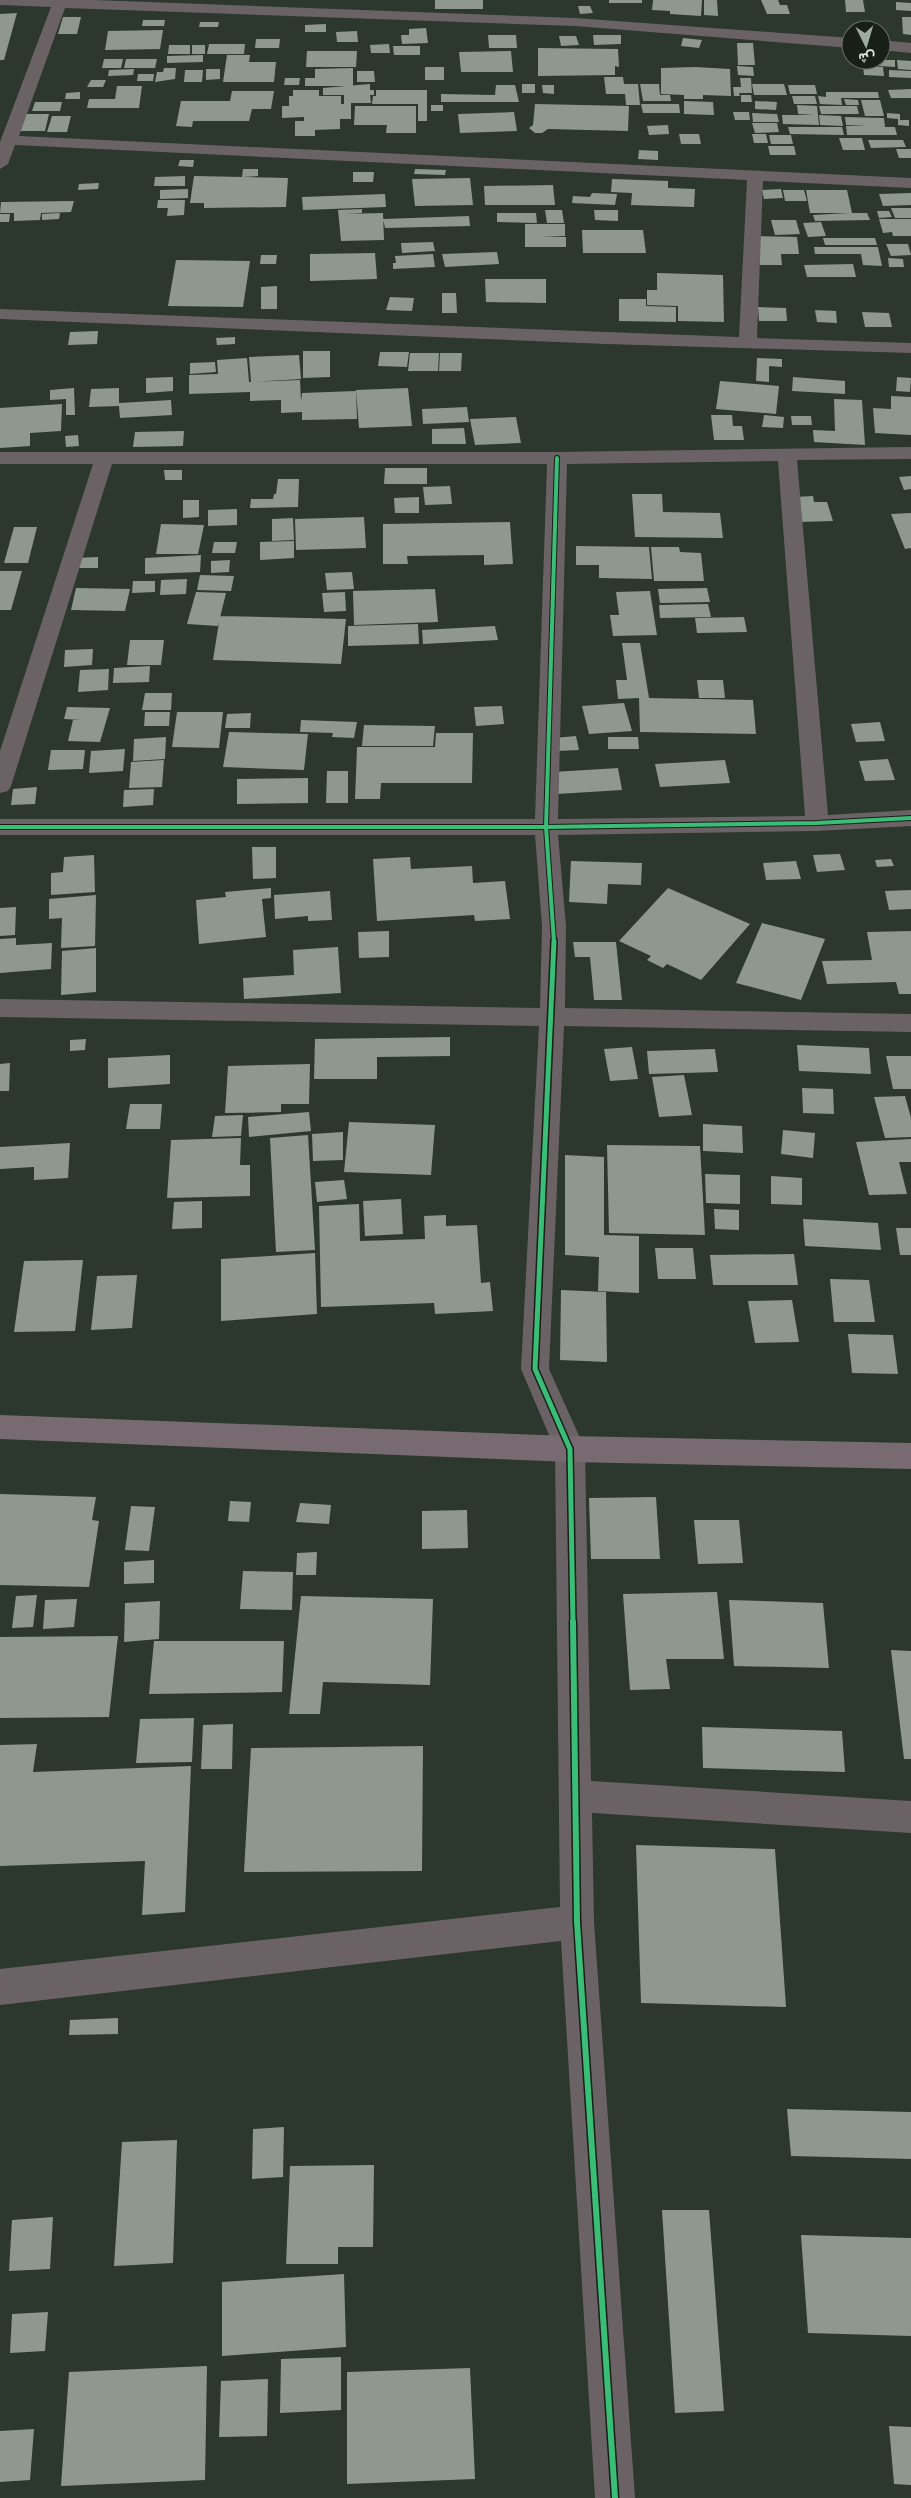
<svg xmlns="http://www.w3.org/2000/svg" width="911" height="2498" font-family="'Nunito Sans',Vazirmatn,sans-serif">
<style>
.building{fill:#8e988f}
.lines{fill:none;stroke-linecap:round;stroke-linejoin:round}
.street{fill:#6b6266;fill-rule:evenodd}
.secondary{fill:#776b71;fill-rule:evenodd}
.cycleway-far2-casing{stroke:#171f17;stroke-width:6}
.cycleway-far1-casing{stroke:#171f17;stroke-width:8}
.cycleway-casing{stroke:#171f17;stroke-width:9}
.cycleway-far2{stroke:#3abd76;stroke-width:4}
.cycleway-far1{stroke:#3abd76;stroke-width:5}
.cycleway{stroke:#3abd76;stroke-width:6}
</style>
<rect width="100%" height="100%" fill="#2c372d"/>
<path class="building" d="M435,0H483V9H435Z
M609,0H642V3H609Z
M653,0H702L701,16L670,14V11L652,10Z
M704,0H717L718,16L704,15Z
M761,0H778L780,5H787L790,14H767Z
M845,0H863L865,12H846Z
M896,2L911,3V11L896,10Z
M578,6H590L593,13L580,14Z
M17,13L4,60H0V14Z
M63,17H81L77,34H58Z
M902,17H911V35L903,34Z
M143,20H165L164,26H142Z
M200,22H219L218,27H199Z
M326,24V32H305V25Z
M426,28L428,43L402,44L401,35H409V29Z
M163,30L160,49L105,50L108,31Z
M357,31L358,42H337L336,32Z
M488,35H516L517,48H489Z
M593,35H621V44L594,45Z
M559,36H576L579,45L561,46Z
M683,38L702,40L699,48L681,46Z
M256,39H280L279,48H255Z
M737,43H753L755,65H738Z
M209,44H245L244,54H207Z
M389,44L390,53H371L370,45Z
M169,45H190V54H168Z
M192,45H205V54H192Z
M393,46H420V55H394Z
M538,48L618,49L619,67L615,66V75L538,76Z
M307,51H357L356,67H306Z
M511,51L513,72H461L459,52Z
M203,55V62L167,63V56Z
M227,55H250L249,62H276L274,82H223Z
M104,59H123L121,68H102Z
M126,59H157L155,68H124Z
M863,60H895V67L864,65Z
M897,60L911,61V70L898,69Z
M737,66L753,67L754,76L738,75Z
M863,66L883,67L884,76L864,75Z
M425,67H444V80H425Z
M695,67L730,69L731,96L703,95V99H684V95L661,94V68Z
M164,68H176L175,79L155,82L157,72H163Z
M353,68V86H305V78H315V69Z
M134,69L133,75L108,76L109,70Z
M206,69H220V79L206,80Z
M185,70H203L202,82H184Z
M889,70L911,71V78L889,77Z
M357,71H374L375,82H357Z
M138,74H154L153,81H137Z
M604,77H623L624,84H638L640,105H626L625,94H606Z
M285,78H300L299,85H284Z
M740,78H751L752,93H739L740,96H734L733,87H741Z
M91,80H106L103,87H87Z
M370,84V90H374V95H370L371,103H351V119H340V129L315,130V136H295V121H304V117L282,118V106H289V96H293V90H319V96H341V104H344V95H323V88Z
M522,84H535V93H522Z
M640,84H659L660,95H670L671,101H643Z
M752,84H784L787,95H754Z
M496,85H515L519,102H441V94L495,95Z
M542,85H554V94L543,93Z
M788,85H815L817,94H790Z
M117,86H142L139,108H87L89,99H115Z
M911,89V98H891L888,90Z
M376,90H427V121H418V104H372L373,96H376Z
M232,91H274L271,109H252L249,121H193L192,127L176,126L181,101H230Z
M80,92V99H65L66,93Z
M826,92H878L879,98H841L842,105L820,104L818,96L826,97Z
M741,95H751L752,102H741Z
M792,96H815L817,104H794Z
M844,99L858,100L859,105H846Z
M861,100H880L884,116H865Z
M684,101L713,102L714,115L684,114Z
M755,101L777,102L776,110L755,109Z
M35,102H62L60,111H32Z
M535,104L629,106L628,131L548,129L542,133H535L529,128L533,125Z
M641,104H679L680,113H643Z
M431,105H443V111H431Z
M797,105L817,106L819,125L783,124L782,115H815L798,114Z
M355,106H416V133H386L387,125H354Z
M819,106H857L859,114H821Z
M514,112L517,131L460,133L458,114Z
M733,112H749L750,120H735Z
M752,113L777,114L779,122H753Z
M887,113L900,114V120H909V126L898,125V119L887,118Z
M24,114H49L45,131H20Z
M819,115L841,116L843,126L820,125Z
M52,116H71L67,132H47Z
M845,117L884,118L885,127H895L897,135H847L846,126H867L846,125Z
M752,123H777L779,132L755,133Z
M668,125L669,134L649,135L647,126Z
M788,127H842L844,135L790,134Z
M679,134H699L701,144H681Z
M752,134H766L768,143H754Z
M769,135H791L793,144H771Z
M839,138H862L865,150H843Z
M868,140H903L906,147L871,148Z
M768,146H794L796,155H770Z
M896,149H911V158H899Z
M639,150L658,151V160L638,159Z
M180,160H194L193,167L178,166Z
M243,169H258V176L242,177Z
M415,169L446,170L445,175L414,174Z
M353,172H374L373,182H353Z
M185,176V186H154L155,177Z
M194,176L288,178L286,207L204,208V203H190Z
M470,178L473,205L415,206L412,179Z
M612,179L668,181V188L695,189L694,207L631,205L632,193L611,192Z
M99,183L98,189L78,190L79,184Z
M553,185L555,205H485L484,186Z
M188,189V198L160,199V190Z
M781,189L783,198L764,199L762,190Z
M783,190H804L807,201H785Z
M806,190H847L852,213H867L870,220L815,221L813,215L849,213H810Z
M592,193L617,194L615,205L572,203L573,196L590,197Z
M911,193V205L883,206L879,194Z
M385,194L386,207L303,210L302,197Z
M158,200H185L184,215L167,216L168,208H157Z
M74,201L71,212L41,213L40,220L14,221V213H24H0L1,202Z
M891,208H911V218H895Z
M362,209V213L345,214L383,213L384,240L341,241L338,210Z
M545,210H562L564,223H547Z
M594,210H618V221L595,220Z
M877,211H889L892,217L879,218Z
M60,213L59,219L42,220V214Z
M497,213H536L537,223L497,222Z
M0,214H10L9,222H0Z
M469,216L470,226L385,228L383,219Z
M879,219H911V236H893L892,232L883,233Z
M771,220H796L800,234L775,235Z
M821,222L826,236L808,237L803,223Z
M525,224H565V236L541,237H566V247H525Z
M582,230H643L646,253H583Z
M757,236L797,237L799,254H781L782,265H760Z
M823,238H875L877,245H825Z
M433,242L435,251L402,253L401,243Z
M886,244H908L911,255L891,256Z
M814,247H878L882,266L863,265L861,254H815Z
M497,252L499,264L445,267L442,254Z
M375,253L377,279L310,281V254Z
M433,254L435,267L393,269V263H396L395,256Z
M261,255H277L276,264H260Z
M888,258L903,259L904,267H889Z
M176,260L250,261L243,307L168,306Z
M853,264L856,277H807L804,265Z
M657,273L723,275L724,322L678,321V306L647,305V290H657Z
M485,279H546V303L486,302Z
M277,286V309H261V287Z
M442,293H456L457,313H442Z
M390,297L414,298L412,311L386,310Z
M619,299H646V306L676,307V322L619,321Z
M758,307L786,308L787,321H759Z
M815,310L836,311L837,323L817,322Z
M862,312L889,313L892,327H865Z
M98,331L97,344L68,345L70,332Z
M235,337V344L217,345L216,338Z
M303,351H330V377L303,378Z
M380,352H409L407,367L378,366Z
M410,353H439L438,371H408Z
M440,353H462L461,371H439Z
M299,355L301,379L251,382L249,357Z
M247,358L249,382L300,380L301,402L302,393L356,391L357,419L302,420V412L281,413V400L250,401V392L189,394V375L218,374L217,360Z
M757,358L782,359V367L769,366V382L756,381Z
M215,362L216,372L190,374V363Z
M173,377V391L146,393V378Z
M793,377L845,381V394L792,391Z
M897,377L911,378L910,392L896,391Z
M720,381L779,386L776,414L716,409Z
M74,388L75,415H66V399L50,400V390Z
M119,388V403L171,400L172,415L120,418L119,406L89,407L91,389Z
M408,388L412,426L359,428L356,390Z
M891,396L911,397V435L875,433L873,408L891,409Z
M834,399L862,400L865,445L814,442L813,430L835,431Z
M62,404L61,431L30,433V446L0,448V408Z
M467,407L469,422L423,424L422,409Z
M711,415H732L733,426H742L744,440H714Z
M764,415L784,417L783,428L762,427Z
M791,416H811L812,425H792Z
M516,417L521,443L475,445L470,419Z
M464,428L466,444H432V429Z
M184,431L183,446L133,447L135,432Z
M78,435L79,446L66,447L65,436Z
M385,468H427V484H384Z
M164,470H182V480H165Z
M911,476V489L904,490L899,477Z
M278,479H299L298,507L250,508L251,499H273L274,494H276Z
M450,486L452,504L425,505L423,487Z
M632,494H662L663,512L720,513L723,538L635,537Z
M813,496L814,502H827L833,521L800,522L794,497Z
M419,497V513H395L394,498Z
M183,500H199V517L183,518Z
M237,509V525L208,526V510Z
M911,513V548L905,549L891,514Z
M364,517L366,548L296,550L295,519Z
M293,518L294,540L272,541V519Z
M510,522L513,564L484,565V555L407,556L408,564H383V524Z
M161,524L204,525L198,554H156Z
M14,527H37L28,563H4Z
M294,541V558L260,560V542Z
M214,542H237L235,553H212Z
M576,546L649,547L652,579L599,578V565H576Z
M651,547H679L680,552L701,553L704,581H654Z
M201,555L200,572L145,574V558Z
M98,557V568H75L76,558Z
M230,560L229,572L211,573V561Z
M0,571H22L11,610H0Z
M352,572L354,589L327,590L325,573Z
M200,575L234,576L231,591L197,590Z
M187,579L186,594L160,595L161,580Z
M133,581H155V592L132,593Z
M76,588L130,589L125,611L71,610Z
M707,588L710,602L660,603L658,589Z
M435,589L438,622L354,625L353,591Z
M650,591L657,635L613,636L610,615H619L616,592Z
M196,592L226,593L218,626L187,624Z
M345,592L346,611L324,612L322,593Z
M708,604L711,617L660,618L659,605Z
M220,616L346,619L341,664L213,660Z
M744,617L747,632L697,633L695,618Z
M418,624L419,644L348,646V626Z
M495,626L498,640L423,644L422,630Z
M130,640H164L161,665H127Z
M622,643H640L649,698L753,700L756,734L640,732L639,698L618,699L616,680H627Z
M93,649L92,665L64,667L65,650Z
M150,666L149,682L113,683L114,668Z
M109,669L108,690L78,692L80,670Z
M697,680H723L725,698H699Z
M145,693H172L171,710H142Z
M624,703L632,731L589,734L582,706Z
M502,706L504,724L476,726L474,707Z
M67,707L110,708L100,742L68,741L73,720H81L64,719Z
M145,712H170L169,726H144Z
M177,712H223L219,748L172,747Z
M251,713L250,728H225L227,714Z
M301,720L357,722L354,738L332,737L333,733L300,732Z
M880,722L885,741L856,742L851,724Z
M364,725L435,726L433,746H362Z
M229,732L308,734L304,770L223,767Z
M436,733H473L472,783H381L380,799H355L357,747H435Z
M576,736L579,750L557,751L554,738Z
M166,737L165,759L133,761L134,739Z
M608,737H638L639,749H608Z
M125,749L123,771L89,773L91,751Z
M51,750H85L83,769L48,770Z
M888,759L895,780L865,781L859,761Z
M164,760L162,787L129,788L131,762Z
M725,760L730,783L660,787L655,764Z
M618,768L622,790L557,794L553,772Z
M327,771H348V803H326Z
M308,778V803L237,804V779Z
M37,787L35,804L11,805L13,789Z
M154,789L153,805L123,807L124,790Z
M252,847H276V878L253,879Z
M840,854L845,870L817,872L813,855Z
M94,855L95,892L51,895V873L63,872L64,857Z
M410,857L411,869L472,866L473,883L505,881L510,919L475,921L474,915L377,921L373,859Z
M891,859L894,866L877,867L875,860Z
M571,861L642,863L641,885L608,884L607,904L569,902Z
M796,861L801,879L766,880L763,863Z
M271,888V898L262,899L266,937L199,944L196,900L226,897L225,892Z
M668,888L750,924L701,980L667,964L663,968L647,960L651,956L619,941Z
M911,890V909L889,910L885,891Z
M330,891L332,920L308,921V916L275,919L274,895Z
M96,895L95,946L61,948L62,918L49,919V899Z
M16,907L15,935L0,936V908Z
M762,923L825,939L801,1000L736,983Z
M389,931V957L359,958L358,932Z
M911,931V994H899L896,982L827,984L822,961L872,960L867,932Z
M16,938V945L52,943L51,969L0,973V939Z
M573,942H616L622,1000H594L590,957H575Z
M338,947L341,993L244,999L243,978L294,975L293,950Z
M96,948V992L61,995L62,951Z
M450,1037V1056L377,1057V1079H314L315,1039Z
M86,1039L85,1050L70,1051V1040Z
M797,1045L869,1048L871,1074L799,1071Z
M632,1047L638,1079L610,1081L604,1049Z
M715,1049L718,1072L649,1074L647,1051Z
M170,1055V1084L108,1088V1058Z
M886,1056H911V1089H893Z
M10,1063L9,1091H0V1064Z
M310,1064L309,1104H281V1112L225,1113L228,1066Z
M684,1075L692,1115L659,1117L652,1077Z
M802,1088L833,1089L834,1114L803,1113Z
M905,1096L911,1118V1137L885,1138L874,1097Z
M130,1104H162L160,1129H126Z
M309,1112L311,1131L249,1137L248,1117Z
M243,1115L241,1136L212,1137L215,1116Z
M349,1122L435,1125L431,1175L344,1172Z
M703,1124L742,1126L743,1153L703,1151Z
M783,1130L815,1133L813,1158L781,1154Z
M343,1132V1160L313,1161L312,1134Z
M308,1135L315,1250L276,1252L270,1138Z
M241,1138L240,1165H250V1196L167,1198L171,1140Z
M911,1139V1162H899L907,1194L869,1195L856,1142Z
M70,1143L68,1178L34,1180V1167L0,1169V1147Z
M607,1145L700,1146L705,1235L609,1233Z
M565,1155L604,1157V1235L639,1236V1293L598,1291L599,1257L565,1255Z
M705,1174L740,1175V1204L706,1203Z
M771,1176L802,1178V1205L771,1204Z
M344,1180L347,1199L317,1202L315,1182Z
M401,1199L403,1234L365,1236L363,1201Z
M202,1201V1228L172,1229L174,1202Z
M359,1204L360,1241L425,1239L424,1216L446,1215V1226L477,1225L481,1283L490,1282L493,1311L435,1314L434,1303L321,1307L319,1206Z
M714,1209L739,1210V1230L715,1229Z
M803,1219L878,1223L881,1250L805,1246Z
M896,1228H911V1255H900Z
M655,1248H693L696,1279H658Z
M315,1253L317,1314L221,1321V1259Z
M794,1254L798,1285H713L710,1255Z
M83,1260L75,1331L14,1332L24,1261Z
M137,1275L132,1328L91,1330L97,1276Z
M830,1279L869,1280L875,1322H834Z
M561,1290L606,1292L607,1362L560,1360Z
M792,1300L799,1342L755,1343L748,1301Z
M848,1334L893,1335L898,1374L852,1373Z
M0,1494L96,1497L92,1520L99,1521L89,1587L0,1585Z
M656,1497L660,1559H591L589,1498Z
M230,1501L251,1502L249,1522L228,1521Z
M300,1503L331,1505L329,1524L296,1522Z
M131,1506L155,1507L149,1551L125,1550Z
M467,1510L468,1548L422,1549V1511Z
M694,1520H739L743,1563L698,1564Z
M317,1552L316,1575H296L297,1553Z
M154,1560V1583L124,1584V1562Z
M243,1571L293,1572L292,1610L240,1609Z
M717,1592L724,1659H666L670,1689L630,1690L623,1594Z
M37,1595L33,1627L12,1628L16,1596Z
M301,1596L433,1599L430,1685L323,1682L320,1714H289Z
M77,1599L74,1627L43,1629L45,1600Z
M729,1600L823,1603L829,1668L734,1666Z
M160,1601L159,1639L124,1642L125,1603Z
M118,1636L109,1717L0,1718V1637Z
M154,1641H284L282,1692L149,1694Z
M891,1650L911,1651V1759H904Z
M194,1718L192,1762L136,1763L140,1719Z
M233,1724L232,1769H201L203,1725Z
M702,1727L842,1731L845,1772L703,1768Z
M37,1744L33,1772L191,1766L185,1912L142,1915L145,1861L0,1866V1745Z
M423,1746L422,1871L244,1872L251,1748Z
M636,1845L775,1849L786,2007L641,2003Z
M118,2018V2034L69,2035L70,2020Z
M787,2109L911,2112V2159L791,2156Z
M284,2127L283,2177L252,2179L253,2129Z
M177,2140L173,2263L114,2266L122,2142Z
M374,2165L373,2247H338V2264H286L290,2166Z
M662,2210H709L724,2411L675,2413Z
M53,2217L50,2269L9,2271L12,2220Z
M801,2235L911,2238V2336L808,2333Z
M344,2274L346,2347L222,2356V2282Z
M48,2312L45,2351L10,2353L12,2314Z
M341,2357V2410L280,2413L281,2359Z
M207,2366L205,2480L61,2486L69,2372Z
M470,2368L475,2479L347,2484V2372Z
M268,2379L267,2436L219,2437L221,2381Z
M889,2426L911,2427V2485L894,2484Z
M34,2429L30,2480L0,2482V2431Z"/>
<g class="lines">
<path class="street" d="M0,0H94L575,18L851,38V48L575,26L65,8L19,136L911,178V188L763,181L757,338L911,343V353L606,344L0,319V309L739,337L747,180L15,145L8,164L0,169V142L51,7L0,5Z
M881,40L911,43V53L881,50Z
M911,447V459L797,460L828,815L911,810V826L817,831L558,835L566,926L565,1008L911,1014V1032L564,1026L549,1369L585,1449L591,1781L911,1801V1833L592,1813L594,1922L635,2498H595L561,1941L0,2005V1969L560,1907L555,1449L521,1369L539,1026L0,1017V999L540,1008L542,926L535,835H0V819H535L547,464H112L11,786L8,791L0,793V751L93,464H0V452H557ZM778,461L805,816L558,819L567,464Z"/>
<path class="secondary" d="M0,1415L570,1436L911,1443V1469L570,1462L0,1439Z"/>
<g class="cycleway-far2-casing">
<path id="cycleway-far2" d="M0,827H546L557,458
M554,942L546,827L817,823L911,818"/>
</g>
<g class="cycleway-far1-casing">
<path id="cycleway-far1" d="M554,941L535,1369L570,1449L573,1623"/>
</g>
<g class="cycleway-casing">
<path id="cycleway" d="M573,1622L577,1922L615,2498"/>
</g>
<use href="#cycleway-far2" class="cycleway-far2"/>
<use href="#cycleway-far1" class="cycleway-far1"/>
<use href="#cycleway" class="cycleway"/>
</g>
<g transform="translate(866 45) rotate(175)"><circle r="24" fill="#171f17" stroke="#667067"/>
<path d="M0-4L9 19L0 12L-9 19Z" fill="#9faba0"/>
<text y="-8" font-size="14" font-weight="bold" text-anchor="middle" fill="#dde9de">ش</text>
</g>
</svg>
